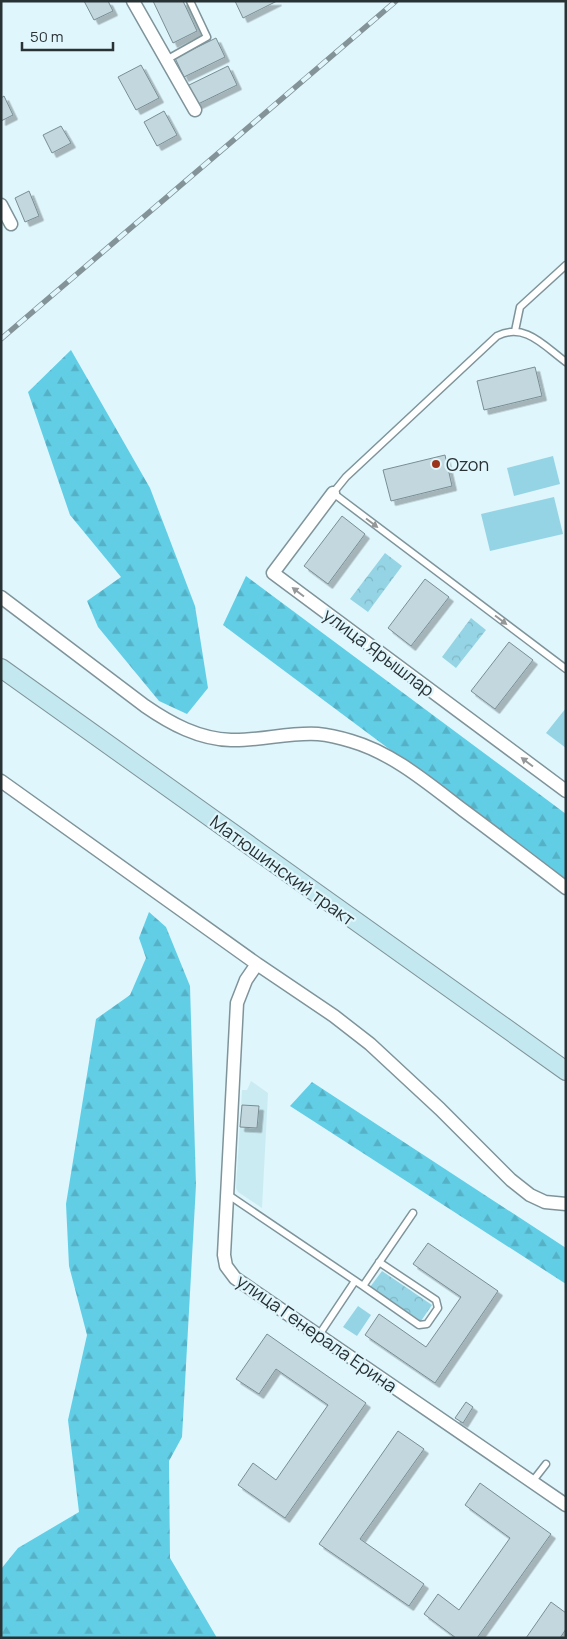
<svg xmlns="http://www.w3.org/2000/svg" width="567" height="1639" font-family="Manrope,sans-serif">
<style>
.built{fill:#cbebf3}
.forest{fill:url(#forest-firs)}
.park{fill:url(#park-crowns)}
.pitch{fill:#95d4e4}
.building{fill:#c2d8de;stroke:#798e94;filter:url(#shadow)}
.lines{fill:none;stroke-linecap:round;stroke-linejoin:round}
.service-casing{stroke:#7f949a;stroke-width:9}
.minor-casing{stroke:#7f949a;stroke-width:15}
.secondary-casing{stroke:#7f949a;stroke-width:20}
.service{stroke:#fff;stroke-width:6}
.minor{stroke:#fff;stroke-width:12}
.secondary{stroke:#c4e8ef;stroke-width:18}
.rail-casing{stroke:#839397;stroke-width:5.5}
.rail{stroke:#dff6fc;stroke-width:4;stroke-dasharray:11;stroke-linecap:butt}
.oneway{fill:#949899}
.poi-dot{fill:#9c341b;stroke:#dff6fc;stroke-width:2}
.labels{text-anchor:middle;dominant-baseline:central;stroke-width:4.5;stroke-linejoin:round;paint-order:stroke}
.poi-label{font-size:18px;fill:#283133;stroke:#dff6fc;text-anchor:start}
.street-label{font-size:18px;fill:#283133;stroke:#dff6fc}
</style>
<defs>
<pattern id="forest-firs" width="22" height="20" patternUnits="userSpaceOnUse" patternTransform="scale(1.25)"><rect width="22" height="20" fill="#62cee6"/><path d="M5 1l3.5 6h-7zM16 11l3.5 6h-7z" fill="#55b1c6"/></pattern>
<pattern id="park-crowns" width="20" height="18" patternUnits="userSpaceOnUse" patternTransform="scale(1.25)"><rect width="20" height="18" fill="#95d4e4"/><path d="M2 6a3 3 0 1 1 6 0M12 15a3 3 0 1 1 6 0" fill="none" stroke="#80b6c4"/></pattern>
<filter id="shadow"><feDropShadow dx="4.5" dy="4.5" stdDeviation="0" flood-color="#0004"/></filter>
</defs>
<rect width="100%" height="100%" fill="#dff6fc"/>
<path class="built" d="M251,1081L268,1093L262,1208L238,1192L236,1188L242,1090H247Z"/>
<path class="forest" d="M71,350L150,488L195,606L208,688L187,714L159,701L98,627L87,601L121,577L70,515L28,392Z
M246,576L566,814V881L223,625Z
M149,912L166,927L190,986L196,1185L182,1437L169,1461L170,1558L217,1638H1V1569L18,1548L79,1512L68,1420L87,1335L69,1266L66,1204L96,1019L130,995L146,958L139,938Z
M312,1082L566,1248V1284L290,1106Z"/>
<path class="park" d="M385,553L402,566L368,612L350,599Z
M471,618L486,630L456,668L442,657Z
M382,1271L432,1305L421,1321L370,1287Z"/>
<path class="pitch" d="M553,456L560,484L514,496L507,468Z
M554,497L563,534L490,551L481,514Z
M566,708V748L546,733Z
M358,1306L371,1315L357,1336L343,1327Z"/>
<path class="building" d="M84,1H108L113,11L94,20Z
M153,1H183L197,31L173,43Z
M235,1H277L243,18Z
M216,38L225,57L184,77L175,58Z
M141,65L159,98L136,110L118,77Z
M228,66L237,85L196,105L187,86Z
M4,96L13,115L1,121V98Z
M164,111L177,135L157,146L144,122Z
M61,126L71,143L52,153L43,135Z
M29,191L39,216L25,222L15,198Z
M535,367L542,396L484,410L477,381Z
M445,455L452,486L391,501L383,470Z
M342,516L365,534L328,584L304,566Z
M425,579L449,597L411,646L388,628Z
M509,642L533,660L495,709L471,691Z
M242,1105L259,1106L257,1128L240,1127Z
M428,1243L498,1291L435,1383L365,1335L379,1314L426,1347L461,1297L413,1264Z
M267,1334L366,1403L285,1518L238,1485L253,1463L276,1480L328,1405L276,1369L259,1394L236,1379Z
M466,1402L473,1407L463,1423L455,1418Z
M398,1431L424,1449L360,1539L424,1584L409,1606L319,1544Z
M480,1483L551,1534L477,1638H456L424,1614L438,1594L459,1610L510,1538L465,1505Z
M551,1602L566,1613V1629L560,1638H526Z"/>
<g class="lines">
<g class="service-casing">
<path id="service" d="M166,60L207,37L190,1
M515,331L520,307L566,265
M566,362C544,346 525,322 497,336L346,477L333,493L566,669
M227,1194L363,1286L413,1213
M363,1286L419,1325L427,1324L438,1308L436,1300L379,1262
M319,1335L355,1281
M532,1482L546,1464"/>
</g>
<g class="minor-casing">
<path id="minor" d="M133,1L195,110
M1,205L11,224
M333,493L273,573L566,791
M1,597L145,706C171,724 199,739 231,740C260,741 289,732 318,734C329,735 341,738 351,741C393,753 430,785 463,810C498,836 532,862 566,888
M1,781L257,964L334,1016L370,1044L440,1109L511,1180L530,1195L545,1202L566,1204
M257,964L246,980L237,1003L224,1255L226,1266L235,1278L566,1505"/>
</g>
<g class="secondary-casing">
<path id="secondary" d="M1,668L566,1071"/>
</g>
<use href="#service" class="service"/>
<use href="#minor" class="minor"/>
<use href="#secondary" class="secondary"/>
<g class="rail-casing">
<path id="rail" d="M1,339L396,1"/>
</g>
<use href="#rail" class="rail"/>
</g>
<defs><path id="oneway-solid" d="M-6-.8H1V-3.2L6.5 0L1 3.2V.8H-6Z" transform="scale(1.25)"/></defs>
<g class="oneway">
<use href="#oneway-solid" transform="translate(372 523) rotate(37)"/>
<use href="#oneway-solid" transform="translate(298 592) rotate(-143)"/>
<use href="#oneway-solid" transform="translate(501 620) rotate(37)"/>
<use href="#oneway-solid" transform="translate(527 762) rotate(-143)"/>
</g>
<circle class="poi-dot" cx="436" cy="464" r="5"/>
<g class="labels">
<g class="poi-label">
<text x="446" y="464">Ozon</text>
</g>
<g class="street-label">
<text transform="translate(379 652) rotate(37)">улица Ярышлар</text>
<text transform="translate(283 870) rotate(36)">Матюшинский тракт</text>
<text transform="translate(317 1333) rotate(35)">улица Генерала Ерина</text>
</g>
</g>
<rect width="567" height="1639" fill="none" stroke="#283133" stroke-width="5"/>
<path d="M22 42v8h91v-8" fill="none" stroke="#283133" stroke-width="2.5"/>
<text x="30" y="42" font-size="15" fill="#283133" stroke="#dff6fc" stroke-width="4" paint-order="stroke">50 m</text>
</svg>
